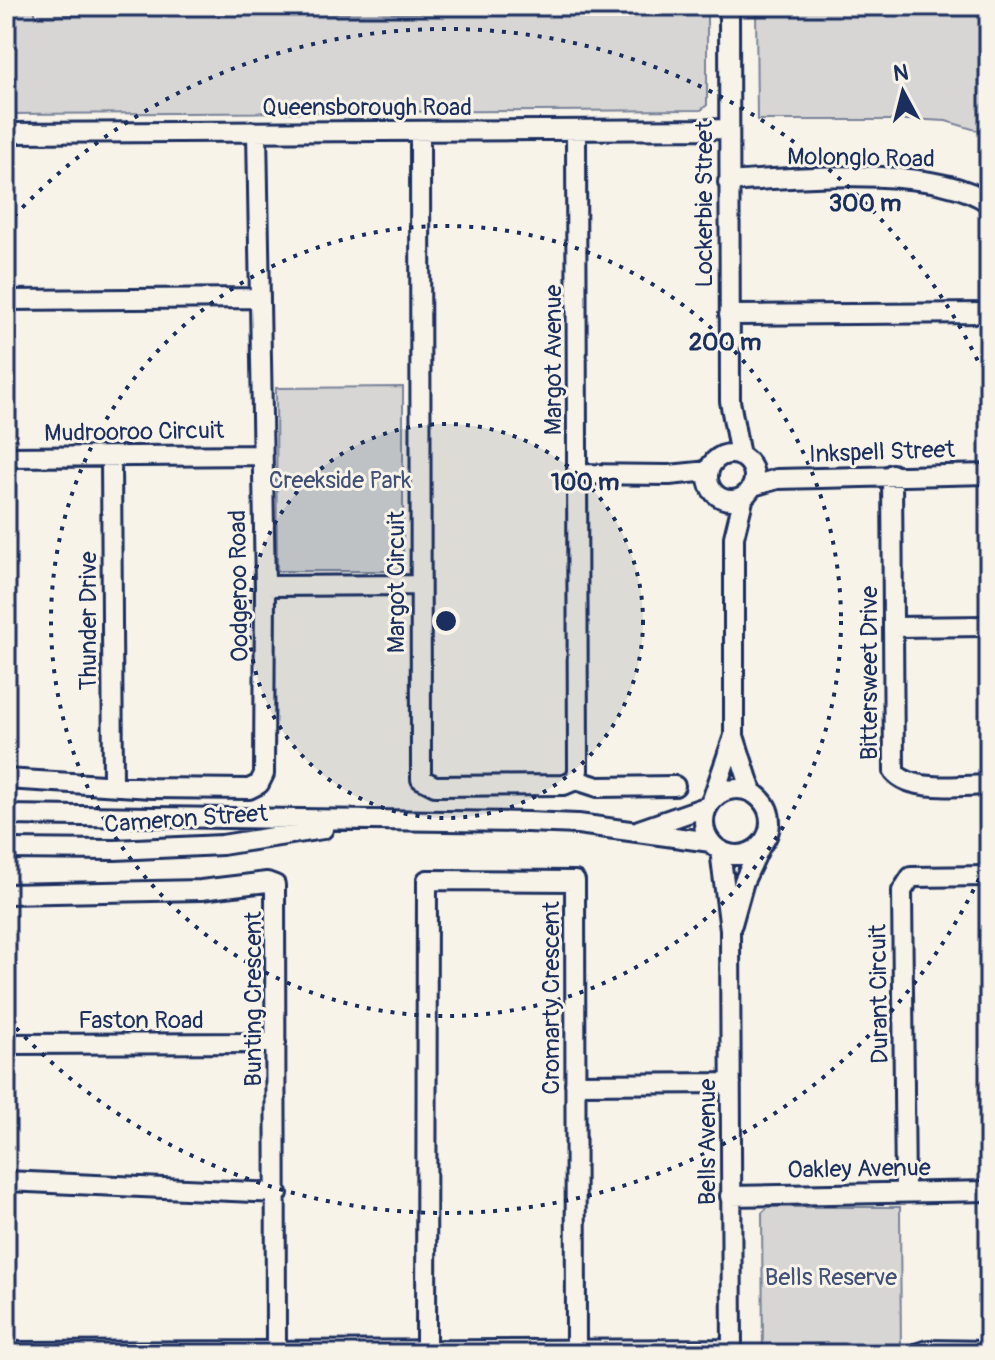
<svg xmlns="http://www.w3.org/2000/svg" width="995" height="1360" font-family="Pangolin,sans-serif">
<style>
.green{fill:#d7d6d4;stroke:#798299;stroke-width:2}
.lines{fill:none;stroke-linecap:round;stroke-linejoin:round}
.minor-casing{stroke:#1b2f5e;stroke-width:24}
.minor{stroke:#f7f3e8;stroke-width:18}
.ring{fill:none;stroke:#1b2f5e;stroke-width:4;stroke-dasharray:4 8}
.labels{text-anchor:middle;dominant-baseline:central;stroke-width:6;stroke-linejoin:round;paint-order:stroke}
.street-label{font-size:24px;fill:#1b2f5e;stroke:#f7f3e8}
.park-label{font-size:24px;fill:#415076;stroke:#f7f3e8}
.centre{fill:#1b2f5e;stroke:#f7f3e8;stroke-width:4}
.ring-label{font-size:24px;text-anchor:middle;font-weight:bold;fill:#1b2f5e;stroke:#f7f3e8;stroke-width:6;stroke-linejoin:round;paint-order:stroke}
</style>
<rect width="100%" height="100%" fill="#f7f3e8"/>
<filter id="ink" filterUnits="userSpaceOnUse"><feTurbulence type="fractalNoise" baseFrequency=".0125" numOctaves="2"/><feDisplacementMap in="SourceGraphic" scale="16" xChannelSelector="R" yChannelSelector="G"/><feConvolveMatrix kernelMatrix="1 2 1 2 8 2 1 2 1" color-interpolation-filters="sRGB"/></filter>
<g filter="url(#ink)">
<path class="green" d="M6,6H35V15L707,12V105L701,110L6,114Z
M756,6H989V134L946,121L927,120H757Z
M403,387V571H277L276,388Z
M768,1207H900L901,1354H763L762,1213Z"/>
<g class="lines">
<g class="minor-casing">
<path id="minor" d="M729,6L730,401L740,456
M420,131L421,779L435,786L564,785L576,780
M6,133L728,129
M728,182C795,178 935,164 989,203
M6,300L259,298
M729,315L989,313
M708 477a23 23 0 1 1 46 0a23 23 0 1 1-46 0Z
M6,457L262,455
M111,457L113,784
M577,474L669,475L709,471
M892,474L894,772C912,793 963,785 989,785
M753,486L777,479L989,474
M744,496L734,537V736L752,792
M265,586L419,585
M893,627L989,626
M6,779L152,788L249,789L259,784L264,774L265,586L257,132
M576,780L578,770L576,131
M576,780L598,787L675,786
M704 822a33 33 0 1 1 66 0a33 33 0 1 1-66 0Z
M712,800L734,736
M6,815L527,822L578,824L711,842
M639,830L708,806
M6,849L115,850L222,845L323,829
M720,850L730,930L732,1354
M6,894L201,890L267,882L275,885L276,1350
M732,924L744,881L761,845
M6,1044L276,1043
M575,1084L731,1083
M6,1181L278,1193
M905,1191L902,891L911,877L989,876
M730,1196L989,1191
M426,1350L427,880L575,881L576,1349
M6,1352L732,1349
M916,1354L928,1350L989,1351"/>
</g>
<use href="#minor" class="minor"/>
</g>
</g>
<circle cx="446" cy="621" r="197" fill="#1b2f5e" fill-opacity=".12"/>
<g class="ring">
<circle cx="446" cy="621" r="197"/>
<circle cx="446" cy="621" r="395"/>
<path d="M989 857A592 592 0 0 1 6 1017M6 225A592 592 0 0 1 989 385"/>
</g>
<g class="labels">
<g class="street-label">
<text x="367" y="107">Queensborough Road</text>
<text transform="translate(861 158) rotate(1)">Molonglo Road</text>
<text transform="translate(704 204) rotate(-90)">Lockerbie Street</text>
<text transform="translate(553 360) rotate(-90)">Margot Avenue</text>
<text transform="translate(134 432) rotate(-1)">Mudrooroo Circuit</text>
<text transform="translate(882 452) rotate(-2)">Inkspell Street</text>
<text transform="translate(396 582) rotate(-90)">Margot Circuit</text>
<text transform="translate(239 586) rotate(-91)">Oodgeroo Road</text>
<text transform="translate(88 621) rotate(-90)">Thunder Drive</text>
<text transform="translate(869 673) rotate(-90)">Bittersweet Drive</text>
<text transform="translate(186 819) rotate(-4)">Cameron Street</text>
<text transform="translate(879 994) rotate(-91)">Durant Circuit</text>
<text transform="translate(551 998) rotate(-90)">Cromarty Crescent</text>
<text transform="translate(253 999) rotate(-90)">Bunting Crescent</text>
<text x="141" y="1020">Faston Road</text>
<text transform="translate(707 1142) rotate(-90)">Bells Avenue</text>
<text transform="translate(859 1169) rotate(-1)">Oakley Avenue</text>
</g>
<g class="park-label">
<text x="340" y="480">Creekside Park</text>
<text x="831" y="1277">Bells Reserve</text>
</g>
</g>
<circle cx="446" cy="621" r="12" class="centre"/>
<g class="ring-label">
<text x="865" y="211">300 m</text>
<text x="725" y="350">200 m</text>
<text x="585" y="490">100 m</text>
</g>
<rect width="995" height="1360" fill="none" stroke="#f7f3e8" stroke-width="32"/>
<rect x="16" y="16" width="963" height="1328" fill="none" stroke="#1b2f5e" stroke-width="3" filter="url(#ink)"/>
<g transform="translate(903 92) rotate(353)" stroke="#f7f3e8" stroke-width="6" paint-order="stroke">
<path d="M0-6L14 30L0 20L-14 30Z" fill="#1b2f5e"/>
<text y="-12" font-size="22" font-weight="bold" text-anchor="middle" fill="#1b2f5e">N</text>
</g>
</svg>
